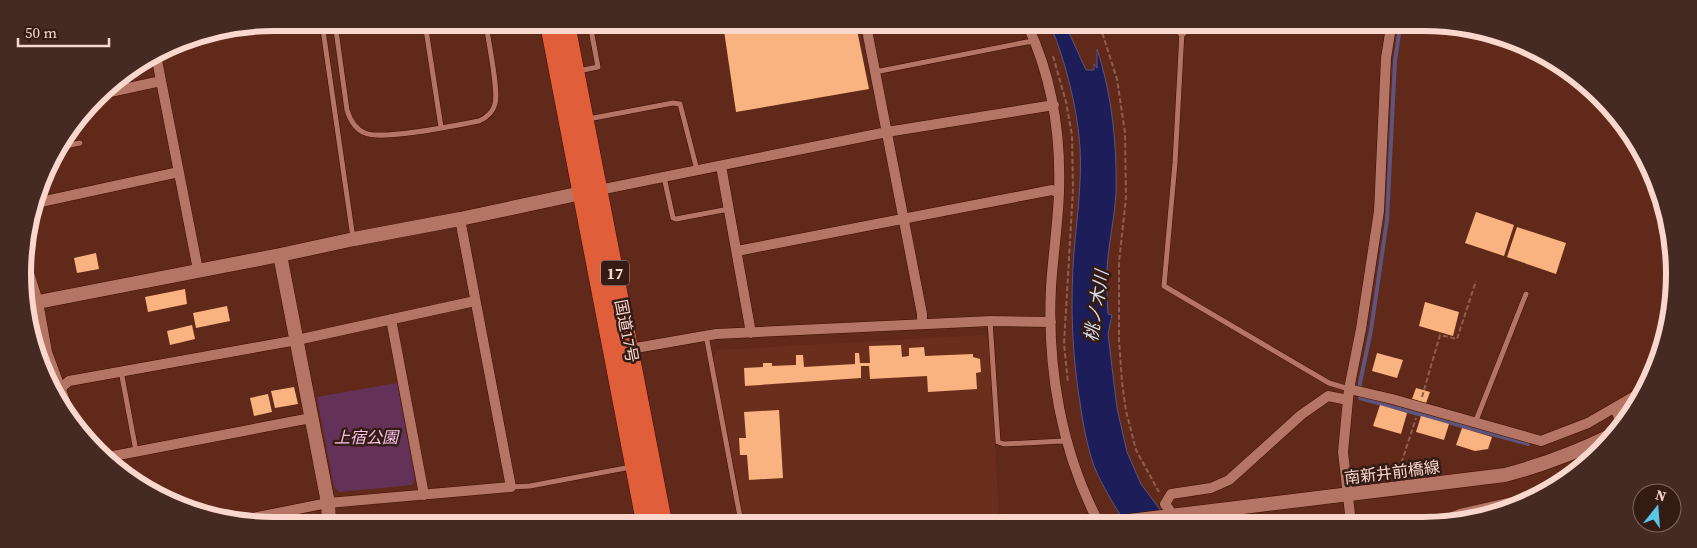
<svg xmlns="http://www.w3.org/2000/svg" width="1697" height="548" font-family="'Source Serif 4','Noto Sans JP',serif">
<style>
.built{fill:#6c2e1c}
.green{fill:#643259}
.water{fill:#1d1d59;stroke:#5f557c}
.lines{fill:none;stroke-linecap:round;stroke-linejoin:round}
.stream{stroke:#5f557c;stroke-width:4}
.building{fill:#f9b380}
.lane-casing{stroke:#420d01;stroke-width:6}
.street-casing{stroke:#420d01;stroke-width:11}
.secondary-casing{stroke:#420d01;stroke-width:15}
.highway-casing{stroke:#420d01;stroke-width:19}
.path{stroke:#8f5e51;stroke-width:2;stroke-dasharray:5 2.5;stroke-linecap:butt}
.lane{stroke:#b47564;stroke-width:5}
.street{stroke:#b47564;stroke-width:10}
.secondary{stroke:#b47564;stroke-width:14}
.highway{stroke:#e05e3a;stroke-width:18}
.labels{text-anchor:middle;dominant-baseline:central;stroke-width:5;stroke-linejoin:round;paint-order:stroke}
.shield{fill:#341b14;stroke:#bf9f96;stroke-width:1}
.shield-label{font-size:15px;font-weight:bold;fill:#fad7cd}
.street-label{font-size:16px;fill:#fad7cd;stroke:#341b14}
.park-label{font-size:16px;font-style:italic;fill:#f8c1e9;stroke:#341b14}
.water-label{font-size:18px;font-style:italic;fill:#d7dcef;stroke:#341b14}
.rim{fill:none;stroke:#fad7cd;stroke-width:6}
</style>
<rect width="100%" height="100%" fill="#60291a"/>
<path class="built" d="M983,335L989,341L999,518L962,522H745L713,357L718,350Z
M316,512L321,515L322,521H283L282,516Z"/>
<path class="green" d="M397,383L415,480L412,485L339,492L334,487L317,397Z"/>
<path class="water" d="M1051,26H1066L1086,70H1094V64L1097,68V49C1112,95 1117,144 1116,193C1115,214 1110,236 1108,257C1106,276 1107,295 1108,314L1112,315L1108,334L1117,408L1127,452L1141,484L1170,523H1125C1114,504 1102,486 1094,466C1087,446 1083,424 1080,403C1072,353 1070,304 1074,252C1077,217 1082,182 1080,147C1077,106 1066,64 1051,26Z"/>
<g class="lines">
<path class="stream" d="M1400,27L1395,61L1387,220L1371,330L1360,383V398L1528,444"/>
</g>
<path class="building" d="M723,24L856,25L869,89L736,112Z
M1476,212L1514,225L1504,256L1465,243Z
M1517,227L1566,243L1556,274L1507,257Z
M96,253L99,269L77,273L74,258Z
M185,289L187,304L148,312L145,297Z
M1425,302L1459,312L1453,336L1419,326Z
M227,306L230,321L196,328L193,313Z
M192,325L195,339L170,345L167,331Z
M901,345L902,357L909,356V348L924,347L925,356L973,354V357L980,359L981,372L976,373L977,389L928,392L927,376L870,379L869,366H861V378L745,386L744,368L763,367V363H772V366L796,365V355H803L804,367L855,364V353H859L860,363H870L869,346Z
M1377,353L1403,360L1397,378L1372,371Z
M294,387L298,404L275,408L271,391Z
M1416,388L1430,392L1426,403L1412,399Z
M268,394L272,412L254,416L250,398Z
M1380,405L1407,413L1401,434L1373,426Z
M779,410L783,478L749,480L747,455H740L739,438H746L744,412Z
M1421,416L1449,424L1444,440L1416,432Z
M1462,428L1492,437L1488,449L1475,451L1456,445Z"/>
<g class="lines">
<g class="lane-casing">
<path id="lane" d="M322,23L353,238
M335,23L347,110C350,120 355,129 365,133C382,141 457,125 479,121C486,118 493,112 495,104C499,90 488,41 486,23
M425,23L441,127
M1182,32L1175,163L1164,286L1329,383L1349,389
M578,71L598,67L590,24
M875,72L1027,42H1034
M588,119L673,103L680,104L697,170
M60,147L80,143
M664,177L673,218L676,219L729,209
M990,321L998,442L1004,444L1062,441L1066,442
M706,335L741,522
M121,371L136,451
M1475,423L1526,294
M511,487L530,486L631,467"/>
</g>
<g class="street-casing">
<path id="street" d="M866,25L922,314V324
M1028,26C1052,78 1061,135 1059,192C1058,224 1053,255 1051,287C1047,368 1061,451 1099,523
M1182,32V26
M156,55L198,270
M101,94L161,81
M721,166L751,333
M599,190L887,132L1054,105
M36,203L179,172
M737,251L1052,190L1059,193
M26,263L38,302L47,352L68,409L70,418
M391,319L424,495
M630,349L716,334L991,321L1051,322
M61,388L69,381L297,340L475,301
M1349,389L1392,399L1541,441L1588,423L1645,390
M1615,408L1619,418
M108,457L311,418
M237,521L328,503L511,487L460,219
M1179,523L1165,504L1171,494L1211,488L1229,480L1301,415L1328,396L1348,400
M1351,523L1343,452L1349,389L1361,329L1379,211L1386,58L1391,27
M1437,523L1460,514L1539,496"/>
</g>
<g class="secondary-casing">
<path id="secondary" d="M280,255L328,503L329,521
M38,302L280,255L354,239L460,219L591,191
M1113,523L1505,475C1543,465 1577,452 1612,435"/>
</g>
<g class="highway-casing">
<path id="highway" d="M549,24L645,522
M566,24L663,522"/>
</g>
<path class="path" d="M1100,26L1117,79L1125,133L1126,198L1119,262V340L1122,382L1126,411L1136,450L1159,492
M1053,56L1066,102L1072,135L1073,189L1064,344L1068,383
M1422,397L1440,335L1457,339L1476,281
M1399,470L1416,418"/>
<use href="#lane" class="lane"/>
<use href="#street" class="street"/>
<use href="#secondary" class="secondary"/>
<use href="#highway" class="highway"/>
</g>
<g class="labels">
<rect class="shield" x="601" y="260.5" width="28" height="25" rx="4"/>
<g class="shield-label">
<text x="615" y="273">17</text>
</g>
<g class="street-label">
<text transform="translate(627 331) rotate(79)">国道17号</text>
<text transform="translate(1392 472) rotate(-7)">南新井前橋線</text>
</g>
<g class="park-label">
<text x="366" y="437">上宿公園</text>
</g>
<g class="water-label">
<text transform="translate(1096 306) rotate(-81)">桃ノ木川</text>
</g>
</g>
<path d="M0 0H1697V548H0ZM274 31H1423A243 243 0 0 1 1666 274V274A243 243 0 0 1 1423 517H274A243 243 0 0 1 31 274V274A243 243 0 0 1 274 31Z" fill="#442a23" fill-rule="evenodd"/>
<path class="rim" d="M274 31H1423A243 243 0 0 1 1666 274V274A243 243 0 0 1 1423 517H274A243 243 0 0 1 31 274V274A243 243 0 0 1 274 31Z"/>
<g transform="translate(1657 508) rotate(17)"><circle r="24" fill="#341b14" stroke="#83665e"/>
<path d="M0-4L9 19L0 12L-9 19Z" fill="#58c8e4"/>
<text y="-8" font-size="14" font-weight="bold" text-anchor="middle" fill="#fad7cd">N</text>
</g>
<path d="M18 38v8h91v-8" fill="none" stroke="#fad7cd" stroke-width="2.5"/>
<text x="25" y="38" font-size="15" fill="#fad7cd" stroke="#341b14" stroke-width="4" paint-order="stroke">50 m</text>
</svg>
